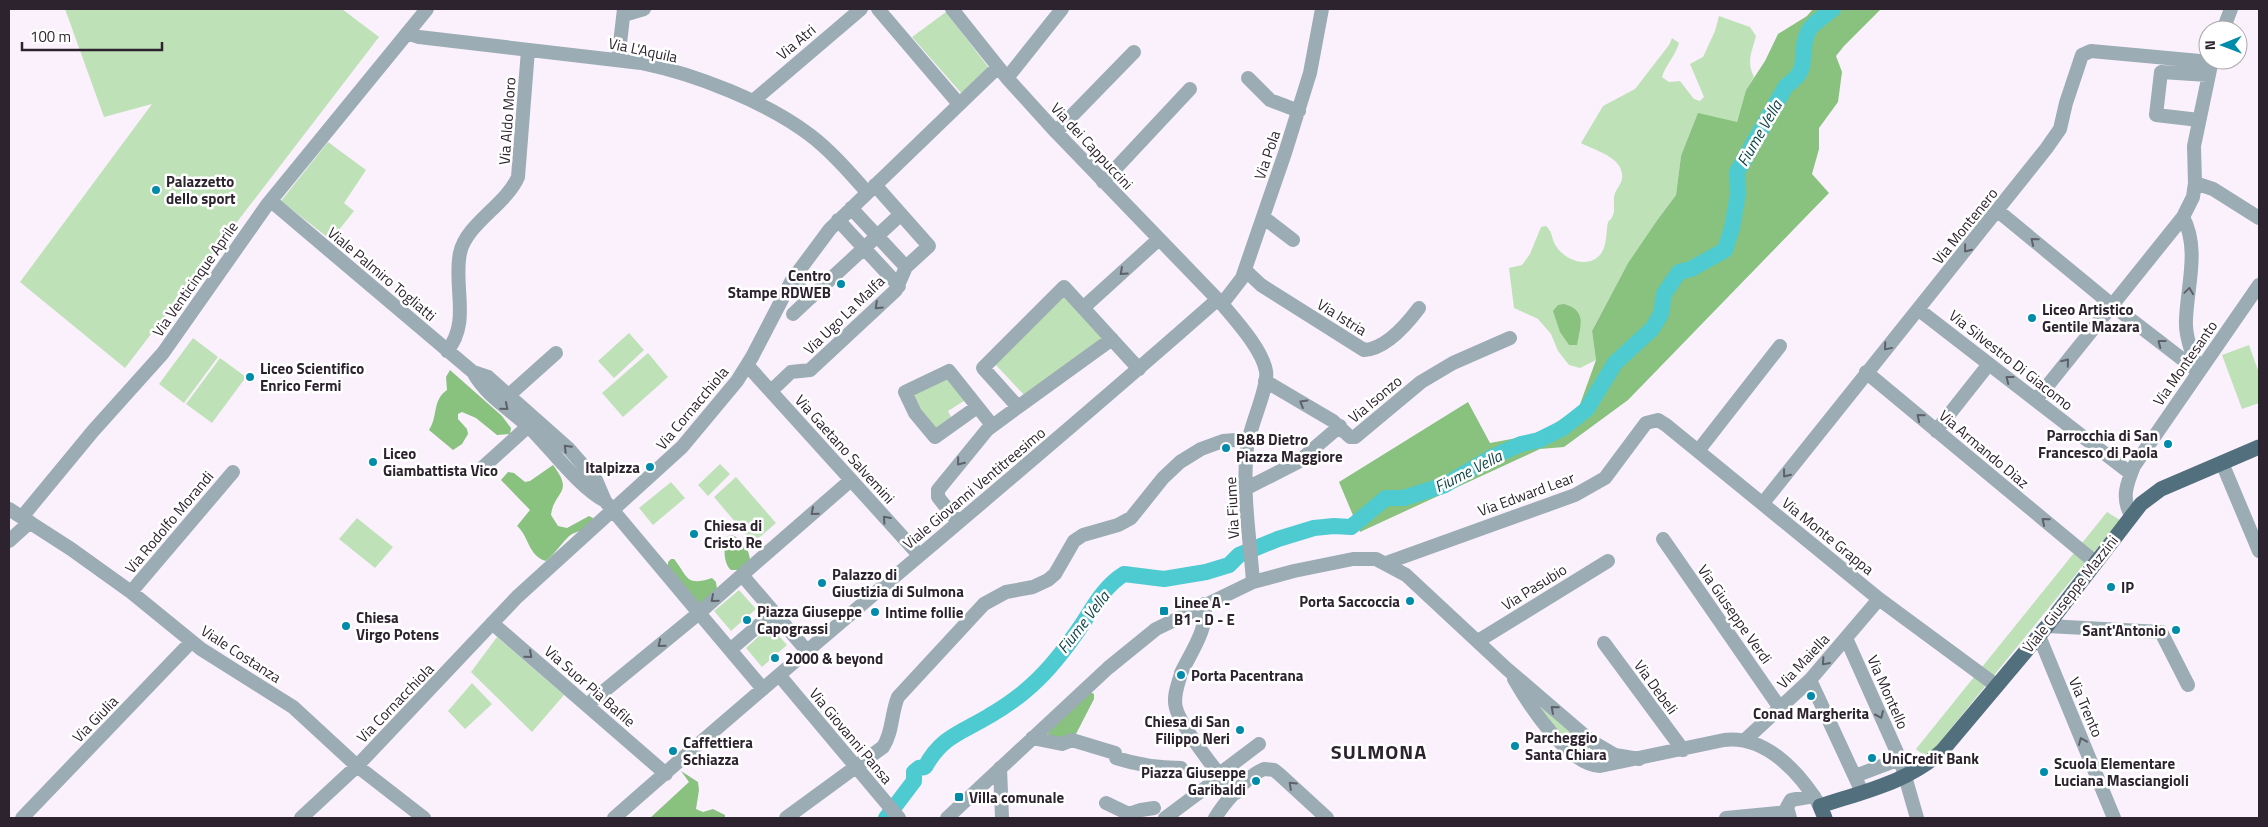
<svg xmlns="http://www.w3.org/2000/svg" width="2268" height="827" font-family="'Titillium Web',sans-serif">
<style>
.green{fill:#bfe1b8}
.forest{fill:#89c17f}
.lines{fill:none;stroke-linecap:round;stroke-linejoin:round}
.river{stroke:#4ecad1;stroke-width:16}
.minor{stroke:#9bacb4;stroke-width:14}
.major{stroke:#516f7d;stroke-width:15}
.oneway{stroke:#5e616a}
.poi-dot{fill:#018baa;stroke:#fff;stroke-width:2}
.labels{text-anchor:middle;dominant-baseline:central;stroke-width:5;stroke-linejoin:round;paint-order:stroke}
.street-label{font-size:15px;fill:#2d232e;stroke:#fff}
.poi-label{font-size:15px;font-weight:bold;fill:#2d232e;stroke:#fff;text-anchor:start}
.water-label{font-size:16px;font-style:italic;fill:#0e4649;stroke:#fff}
.district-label{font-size:20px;font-weight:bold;letter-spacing:1px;fill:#2d232e;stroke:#fff}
</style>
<rect width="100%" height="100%" fill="#fbf1fd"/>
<path class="green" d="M65,9H342L379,37L125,368L20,282L152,104L104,117Z
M946,12L989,68L962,94L912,37Z
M1719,16L1750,27L1756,36C1752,52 1746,61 1754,77L1746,90L1737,122L1681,156L1676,195L1658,219L1628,263L1592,331L1596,360L1580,368L1569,365L1558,351L1551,334L1538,319L1514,308L1509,268L1522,265L1530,254L1541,227L1546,226C1554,234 1551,239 1556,246C1565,261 1591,270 1602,252C1607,243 1606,232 1608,222C1617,214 1613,207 1614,197C1615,190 1621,185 1622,179C1625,157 1595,151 1581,143L1603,106L1635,89L1669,45L1672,38L1679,43C1676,55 1666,64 1662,77L1669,82L1680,81L1694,99L1700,101L1704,97L1690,64L1703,57L1715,31Z
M328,142L366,170L344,203L354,211L331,240L281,201Z
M1063,294L1103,338L1025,396L994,363Z
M629,333L644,350L614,378L598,361Z
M193,338L218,357L184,403L159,384Z
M2249,345L2259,373V403L2242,409L2222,355Z
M648,353L668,377L623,417L602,393Z
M220,358L246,377L212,423L186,404Z
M949,375L967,399L948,411L952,419L936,430L919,411L911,394Z
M720,464L730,474L708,496L698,485Z
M736,477L776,523L753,543L714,497Z
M671,482L685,498L653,525L639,508Z
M2107,512L2120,520L1927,758L1916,749Z
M357,518L393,547L375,568L339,539Z
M739,590L756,609L731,631L714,611Z
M770,626L787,645L762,667L746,648Z
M497,637L564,695L532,732L471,672Z
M472,683L492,704L465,729L448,711Z
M1532,698L1589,747L1588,755L1584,756L1531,702Z"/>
<path class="forest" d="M1813,9H1881L1844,46L1836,56L1842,72L1838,102L1819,128V149L1812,174L1829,193L1628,400L1564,447L1540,449L1360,532L1339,482L1468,402L1490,443L1528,436L1548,428L1579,407L1596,360L1592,331L1628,263L1658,219L1676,195L1681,156L1698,113L1737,122L1746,90L1765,61L1778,34L1807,16Z
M1564,304C1588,311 1580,326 1577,345H1569L1560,332L1553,311L1558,305Z
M450,370L502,416L511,428L510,434L497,435L476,418L462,412L458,414V419L467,429L468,434L462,444L453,450L429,430C438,417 432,400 447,390L446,377Z
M553,465C575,494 554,490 551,515L558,526L567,528L589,516L593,518L591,525C585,529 579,531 572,534C565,538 555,554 546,561C528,556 529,536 517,526L530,510L501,480L508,472L514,473L525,482L530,481Z
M732,535C742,539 750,550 750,561L738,570H731C723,563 723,546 728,536Z
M671,559H674C688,576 685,587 712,578L716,582L717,589L700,604L668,568V562Z
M1090,692L1094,694V699L1076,734L1061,738L1047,736L1052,725Z
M681,771L698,782L699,790L696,809L703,812L713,809L725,815V818H650L689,782Z"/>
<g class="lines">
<path class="river" d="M886,818L914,781V772L919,768L925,767C942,736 961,733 989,716C1003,708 1020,696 1032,685C1051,668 1069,644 1083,623C1095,604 1105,586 1124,574L1164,579L1206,572L1229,565L1239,555L1278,539L1314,528L1334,526L1351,527L1386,498H1404L1445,485L1490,458L1521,444L1539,440L1563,428L1587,409L1615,363L1652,329L1661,314L1664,294L1679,272L1691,269L1725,250L1732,228L1738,194L1737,172L1786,86C1814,67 1796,55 1809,30C1814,22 1826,15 1833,9"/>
<path class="minor" d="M878,9L959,104
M952,9L1007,78L1056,132L1222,304C1236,321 1262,349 1266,371C1269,388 1249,427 1247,448C1242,492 1250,538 1253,582
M624,15L644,9
M2223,30L2231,9
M407,33L419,37L641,63C695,74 767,102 810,135C831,151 849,172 867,192
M618,60L624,9
M1007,78L1062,9
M1248,78L1270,100L1299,111
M753,101L861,9
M2199,120L2156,115L2161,72L2208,75
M1056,132L1134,52
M1103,182L1190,89
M2195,183L2213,189L2259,218
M271,201L473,372C486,396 510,409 530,428C553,451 578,486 605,501
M851,208L906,267L929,246L875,185
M1998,211L2112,305L2199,372
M1263,217L1293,240
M2183,217C2200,249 2187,286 2186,320C2185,337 2193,356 2199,372
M838,220L899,286
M1245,270L1261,285L1364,350C1386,349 1407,324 1419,308
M792,280L810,298L901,214
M1222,304L1242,278L1285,153L1310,73L1322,9
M1083,308L1159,239
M1919,310L2130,473
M793,314L810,298
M1112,339L1018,407L983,368L1064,287L1139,369
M447,351C471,322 453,287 460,253C466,224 506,205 518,177L528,50
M747,365L919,555
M473,372L488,377L569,449L596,480L605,501L699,613L587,705
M1866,372L2096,563
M1265,381L1333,421L1350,437H1355L1421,382L1453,363L1510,338
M771,391L791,372L810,370L896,290L906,267
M509,395L556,353
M2036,400L2183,217L2193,197L2195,183L2194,146L2212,60
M977,407L935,437L915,413L905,392L949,371L992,425
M1936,431L1989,364
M1698,451L1780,346
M2222,463L2259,551
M481,469L534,421
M1247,488L1298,462L1340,426
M1763,503L2046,149L2060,129L2066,103L2082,55L2091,51L2211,62
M9,509L71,549L131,592L201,649L293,707L357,766L424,818
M2131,515C2121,498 2127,483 2134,466L2259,285
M22,517L93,431L163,353L267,205L427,9
M958,522L938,497V490L987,430L1018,407
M1663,539L1780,708
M9,541L30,522
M1386,563L1575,495L1605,478L1646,423L1658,420L1666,425L1879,599L1997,686
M742,575L851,480
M131,592L233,472
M492,623L666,774
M2047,626L2161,632L2188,685
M2039,636L2114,818
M1846,638L1900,759
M1478,641L1608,561
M1604,643L1683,750
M730,650L774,612
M1181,673C1190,654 1210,626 1204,604
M779,675L899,818
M1180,677C1177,687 1173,698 1176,708C1180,725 1222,780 1236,793
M1514,679C1529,705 1568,765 1600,766L1724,740C1766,735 1800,773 1820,806
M1810,680L1862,792
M763,689L699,613L742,575L807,651
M1032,738L1062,744L1072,740L1115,753L1116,758C1138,765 1158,768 1181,768
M1745,740L1810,680L1879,599
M1000,768L1002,818
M1218,775L1259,744
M1855,776L1900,759L1917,818
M1106,803L1129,814L1141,810L1154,808
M22,818L191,642
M301,818L357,766L517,597L682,447L737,381L752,357L792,280L830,229L998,67
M614,818C813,642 1019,475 1218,299
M786,818L883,747C893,732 891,713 898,697L984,604L1006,592L1033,587L1048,580L1055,574L1074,541L1083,535L1118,525L1131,518L1163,478L1180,462L1201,449L1223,441L1248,439
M947,818L1108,668L1156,629L1253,582L1294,571L1353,559H1376L1406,575L1507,669L1591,741L1615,755L1639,759
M1165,818L1220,777
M1215,818C1224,803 1248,775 1264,769L1274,770L1279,774L1327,818
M1726,818L1787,812
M1790,818L1787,807L1791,800L1814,796"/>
<path class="major" d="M1825,818L1820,806C1862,792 1909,782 1942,751L2047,626L2141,504L2161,489L2259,447"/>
</g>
<defs><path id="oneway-chevron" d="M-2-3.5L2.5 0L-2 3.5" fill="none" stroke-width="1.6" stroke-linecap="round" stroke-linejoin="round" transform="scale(1.25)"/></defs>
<g class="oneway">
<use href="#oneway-chevron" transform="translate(2034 241) rotate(-141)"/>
<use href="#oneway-chevron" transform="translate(1967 249) rotate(129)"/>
<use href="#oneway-chevron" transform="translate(1123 272) rotate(138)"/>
<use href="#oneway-chevron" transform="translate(2189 291) rotate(-82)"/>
<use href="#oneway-chevron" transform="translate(878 306) rotate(137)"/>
<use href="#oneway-chevron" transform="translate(2161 343) rotate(-143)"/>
<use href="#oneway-chevron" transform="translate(1887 347) rotate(130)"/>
<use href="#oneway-chevron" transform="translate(2066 362) rotate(-51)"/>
<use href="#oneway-chevron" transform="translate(2009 379) rotate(-142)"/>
<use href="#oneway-chevron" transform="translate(1303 403) rotate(-149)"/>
<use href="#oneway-chevron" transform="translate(505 407) rotate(40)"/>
<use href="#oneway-chevron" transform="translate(1920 417) rotate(-140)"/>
<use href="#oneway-chevron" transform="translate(567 448) rotate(-135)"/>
<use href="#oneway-chevron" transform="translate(960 462) rotate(129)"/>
<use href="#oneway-chevron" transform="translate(1786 474) rotate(128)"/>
<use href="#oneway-chevron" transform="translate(814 512) rotate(139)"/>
<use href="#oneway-chevron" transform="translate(886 519) rotate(-132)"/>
<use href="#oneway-chevron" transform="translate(2045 521) rotate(-140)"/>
<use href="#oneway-chevron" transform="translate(714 599) rotate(139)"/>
<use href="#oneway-chevron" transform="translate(661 644) rotate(141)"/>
<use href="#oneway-chevron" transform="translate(529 655) rotate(41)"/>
<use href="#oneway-chevron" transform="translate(1825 662) rotate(131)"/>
<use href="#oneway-chevron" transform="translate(1554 709) rotate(-139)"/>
<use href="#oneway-chevron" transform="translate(1880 715) rotate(66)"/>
<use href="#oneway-chevron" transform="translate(2082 741) rotate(-113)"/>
<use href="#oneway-chevron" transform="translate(1292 785) rotate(-137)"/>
</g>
<g class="poi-dot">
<circle cx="156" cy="190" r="5"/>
<circle cx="841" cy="284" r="5"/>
<circle cx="2032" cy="318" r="5"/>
<circle cx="250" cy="377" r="5"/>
<circle cx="2168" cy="444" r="5"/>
<circle cx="1226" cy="448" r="5"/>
<circle cx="373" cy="462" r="5"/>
<circle cx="650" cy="467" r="5"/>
<circle cx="694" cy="534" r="5"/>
<circle cx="822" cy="583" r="5"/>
<circle cx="2111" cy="587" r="5"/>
<circle cx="1410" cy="601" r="5"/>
<rect x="1159" y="606" width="10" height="10" rx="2.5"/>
<circle cx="875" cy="612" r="5"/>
<circle cx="747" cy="620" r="5"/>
<circle cx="346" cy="626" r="5"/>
<circle cx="2176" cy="630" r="5"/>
<circle cx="775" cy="658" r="5"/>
<circle cx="1181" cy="675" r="5"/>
<circle cx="1811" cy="696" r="5"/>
<circle cx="1240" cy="730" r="5"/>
<circle cx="1515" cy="746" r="5"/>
<circle cx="673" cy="751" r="5"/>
<circle cx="1872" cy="758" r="5"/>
<circle cx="2044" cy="772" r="5"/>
<circle cx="1256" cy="781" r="5"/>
<rect x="954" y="792" width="10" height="10" rx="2.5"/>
</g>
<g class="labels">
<g class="street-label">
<text transform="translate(796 42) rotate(-40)">Via Atri</text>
<text transform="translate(643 50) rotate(12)">Via L'Aquila</text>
<text transform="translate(507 121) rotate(-86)">Via Aldo Moro</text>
<text transform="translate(1092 146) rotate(47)">Via dei Cappuccini</text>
<text transform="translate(1267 155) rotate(-71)">Via Pola</text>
<text transform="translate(1965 226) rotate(-51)">Via Montenero</text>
<text transform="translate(382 274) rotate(40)">Viale Palmiro Togliatti</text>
<text transform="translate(195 279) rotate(-55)">Via Venticinque Aprile</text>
<text transform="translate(844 315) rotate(-44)">Via Ugo La Malfa</text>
<text transform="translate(1342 317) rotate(32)">Via Istria</text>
<text transform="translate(2011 360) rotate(38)">Via Silvestro Di Giacomo</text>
<text transform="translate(2185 363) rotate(-55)">Via Montesanto</text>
<text transform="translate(1375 399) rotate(-40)">Via Isonzo</text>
<text transform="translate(692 408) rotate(-50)">Via Cornacchiola</text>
<text transform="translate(845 449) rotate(48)">Via Gaetano Salvemini</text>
<text transform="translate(1984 449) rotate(40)">Via Armando Diaz</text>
<text transform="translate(974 488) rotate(-40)">Viale Giovanni Ventitreesimo</text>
<text transform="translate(1526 494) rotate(-20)">Via Edward Lear</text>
<text transform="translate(1232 508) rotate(-93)">Via Fiume</text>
<text transform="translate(169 522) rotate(-50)">Via Rodolfo Morandi</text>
<text transform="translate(1828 536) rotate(39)">Via Monte Grappa</text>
<text transform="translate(1534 587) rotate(-32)">Via Pasubio</text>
<text transform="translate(2070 594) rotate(-52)">Viale Giuseppe Mazzini</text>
<text transform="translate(1735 614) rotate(55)">Via Giuseppe Verdi</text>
<text transform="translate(241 654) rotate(33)">Viale Costanza</text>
<text transform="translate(1803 661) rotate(-47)">Via Maiella</text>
<text transform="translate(590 686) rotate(41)">Via Suor Pia Bafile</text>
<text transform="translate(1656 687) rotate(54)">Via Debeli</text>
<text transform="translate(1888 692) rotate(66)">Via Montello</text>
<text transform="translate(395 703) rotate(-46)">Via Cornacchiola</text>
<text transform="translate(2086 707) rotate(67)">Via Trento</text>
<text transform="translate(95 719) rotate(-46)">Via Giulia</text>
<text transform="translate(851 736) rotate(50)">Via Giovanni Pansa</text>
</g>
<g class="poi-label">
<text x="166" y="181">Palazzetto<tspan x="166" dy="17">dello sport</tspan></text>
<text x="831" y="275" text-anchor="end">Centro<tspan x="831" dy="17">Stampe RDWEB</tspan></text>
<text x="2042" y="309">Liceo Artistico<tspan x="2042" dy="17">Gentile Mazara</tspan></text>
<text x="260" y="368">Liceo Scientifico<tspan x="260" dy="17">Enrico Fermi</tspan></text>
<text x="2158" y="435" text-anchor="end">Parrocchia di San<tspan x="2158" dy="17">Francesco di Paola</tspan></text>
<text x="1236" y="439">B&amp;B Dietro<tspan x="1236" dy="17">Piazza Maggiore</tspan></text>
<text x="383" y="453">Liceo<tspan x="383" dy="17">Giambattista Vico</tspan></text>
<text x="640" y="467" text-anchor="end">Italpizza</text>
<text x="704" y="525">Chiesa di<tspan x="704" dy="17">Cristo Re</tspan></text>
<text x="832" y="574">Palazzo di<tspan x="832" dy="17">Giustizia di Sulmona</tspan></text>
<text x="2121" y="587">IP</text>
<text x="1400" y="601" text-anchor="end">Porta Saccoccia</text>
<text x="1174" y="602">Linee A -<tspan x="1174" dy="17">B1 - D - E</tspan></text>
<text x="757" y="611">Piazza Giuseppe<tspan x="757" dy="17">Capograssi</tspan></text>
<text x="885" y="612">Intime follie</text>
<text x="356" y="617">Chiesa<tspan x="356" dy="17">Virgo Potens</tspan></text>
<text x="2166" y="630" text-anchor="end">Sant'Antonio</text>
<text x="785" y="658">2000 &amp; beyond</text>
<text x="1191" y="675">Porta Pacentrana</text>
<text x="1811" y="713" text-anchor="middle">Conad Margherita</text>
<text x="1230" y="721" text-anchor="end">Chiesa di San<tspan x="1230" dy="17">Filippo Neri</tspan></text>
<text x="1525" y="737">Parcheggio<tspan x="1525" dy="17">Santa Chiara</tspan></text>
<text x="683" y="742">Caffettiera<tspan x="683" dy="17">Schiazza</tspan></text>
<text x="1882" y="758">UniCredit Bank</text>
<text x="2054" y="763">Scuola Elementare<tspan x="2054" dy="17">Luciana Masciangioli</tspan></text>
<text x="1246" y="772" text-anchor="end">Piazza Giuseppe<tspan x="1246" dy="17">Garibaldi</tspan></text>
<text x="969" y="797">Villa comunale</text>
</g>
<g class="water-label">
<text transform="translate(1759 133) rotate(-60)">Fiume Vella</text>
<text transform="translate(1468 471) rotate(-27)">Fiume Vella</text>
<text transform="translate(1083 622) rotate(-52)">Fiume Vella</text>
</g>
<g class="district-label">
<text x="1379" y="751">SULMONA</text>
</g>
</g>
<rect width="2268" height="827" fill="none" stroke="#2d232e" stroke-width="20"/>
<g transform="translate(2223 45) rotate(269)"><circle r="24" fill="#ffffff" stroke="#aba7ab"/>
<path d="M0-4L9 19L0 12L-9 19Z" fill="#018baa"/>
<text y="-8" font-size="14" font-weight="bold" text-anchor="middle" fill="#2d232e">N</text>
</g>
<path d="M22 42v8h140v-8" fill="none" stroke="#2d232e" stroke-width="2.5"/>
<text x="30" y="42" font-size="15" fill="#2d232e" stroke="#ffffff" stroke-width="4" paint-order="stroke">100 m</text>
</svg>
